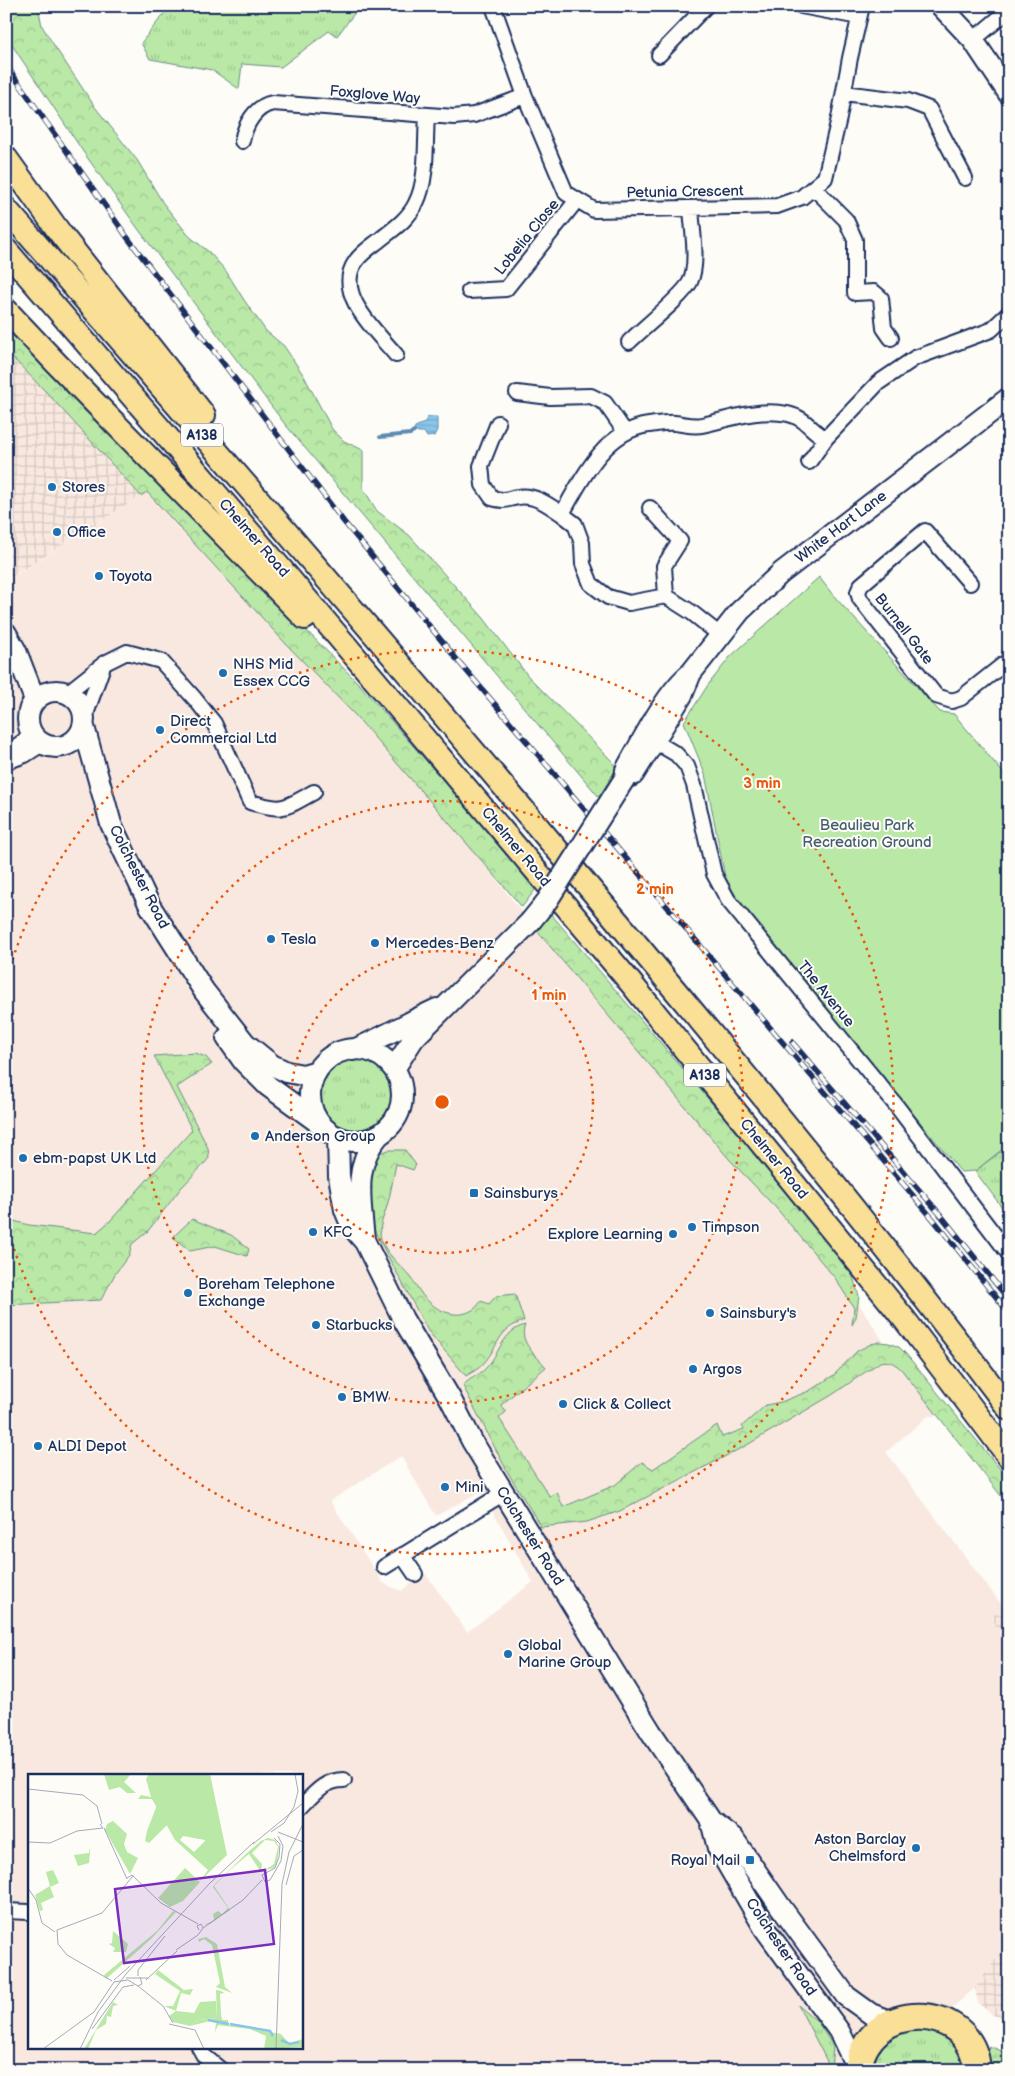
<svg xmlns="http://www.w3.org/2000/svg" width="1015" height="2076" font-family="'Balsamiq Sans',sans-serif">
<style>
.built{fill:#f9e8df;fill-rule:evenodd}
.industrial{fill:url(#industrial-grid)}
.grass{fill:url(#grass-tufts);stroke:#6a8c82}
.forest{fill:url(#forest-crowns);stroke:#6a8c82}
.green{fill:#b9e8a7;stroke:#6a8c82}
.water{fill:url(#water-rules);stroke:#5d8ab1}
.lines{fill:none;stroke-linecap:round;stroke-linejoin:round}
.stream{stroke:#5d8ab1;stroke-width:4}
.street-casing{stroke:#1b2f5e;stroke-width:18}
.secondary-casing{stroke:#1b2f5e;stroke-width:24}
.primary-casing{stroke:#1b2f5e;stroke-width:26}
.highway-casing{stroke:#1b2f5e;stroke-width:30}
.street{stroke:#fdfcf7;stroke-width:14}
.secondary{stroke:#fdfcf7;stroke-width:20}
.primary{stroke:#fadf96;stroke-width:22}
.highway{stroke:#fadf96;stroke-width:26}
.rail-casing{stroke:#1b2f5e;stroke-width:5.5}
.rail{stroke:#fdfcf7;stroke-width:4;stroke-dasharray:11;stroke-linecap:butt}
.secondary-bridge-casing{stroke:#1b2f5e;stroke-width:24;stroke-linecap:butt}
.secondary-bridge{stroke:#fdfcf7;stroke-width:20}
.ring{fill:none;stroke:#e8590c;stroke-width:2.5;stroke-dasharray:2.5 5}
.poi-dot{fill:#1f6fb2;stroke:#fdfcf7;stroke-width:2}
.labels{text-anchor:middle;dominant-baseline:central;stroke-width:4;stroke-linejoin:round;paint-order:stroke}
.shield{fill:#fdfcf7;stroke:#5f6c8c;stroke-width:1}
.shield-label{font-size:14px;font-weight:bold;fill:#1b2f5e}
.street-label{font-size:15px;fill:#1b2f5e;stroke:#fdfcf7}
.poi-label{font-size:15px;fill:#1b2f5e;stroke:#fdfcf7;text-anchor:start}
.park-label{font-size:15px;fill:#425d70;stroke:#fdfcf7}
.inset-river{fill:none;stroke:#89c6e9;stroke-width:2.5}
.inset-road{fill:none;stroke:#a3aaba;stroke-width:1}
.view{fill:#7b2cbf;fill-opacity:0.15;stroke:#7b2cbf;stroke-width:2.5}
.inset-edge{fill:none;stroke:#1b2f5e;stroke-width:2.5}
.centre{fill:#e8590c;stroke:#fdfcf7;stroke-width:2.5}
.ring-label{font-size:15px;text-anchor:middle;font-weight:bold;fill:#e8590c;stroke:#fdfcf7;stroke-width:4;stroke-linejoin:round;paint-order:stroke}
</style>
<defs>
<pattern id="industrial-grid" width="8" height="8" patternUnits="userSpaceOnUse" patternTransform="scale(1.25)"><rect width="8" height="8" fill="#f9e8df"/><path d="M0 4h8M4 0v8" fill="none" stroke="#d5c7c2"/></pattern>
<pattern id="grass-tufts" width="24" height="20" patternUnits="userSpaceOnUse" patternTransform="scale(1.25)"><rect width="24" height="20" fill="#b9e8a7"/><path d="M3 7l-1-3M5 7V3M7 7l1-3M15 17l-1-3M17 17v-4M19 17l1-3" fill="none" stroke="#9ec792"/></pattern>
<pattern id="forest-crowns" width="20" height="18" patternUnits="userSpaceOnUse" patternTransform="scale(1.25)"><rect width="20" height="18" fill="#b9e8a7"/><path d="M2 6a3 3 0 1 1 6 0M12 15a3 3 0 1 1 6 0" fill="none" stroke="#9ec792"/></pattern>
<pattern id="water-rules" width="6" height="5" patternUnits="userSpaceOnUse" patternTransform="scale(1.25)"><rect width="6" height="5" fill="#89c6e9"/><path d="M0 2.5h6" fill="none" stroke="#76aaca"/></pattern>
</defs>
<rect width="100%" height="100%" fill="#fdfcf7"/>
<filter id="ink" filterUnits="userSpaceOnUse"><feTurbulence type="fractalNoise" baseFrequency=".02" numOctaves="2"/><feDisplacementMap in="SourceGraphic" scale="10" xChannelSelector="R" yChannelSelector="G"/><feConvolveMatrix kernelMatrix="1 2 1 2 8 2 1 2 1" color-interpolation-filters="sRGB"/></filter>
<g filter="url(#ink)">
<path class="built" d="M147,492L360,707L537,931L850,1291L892,1354L939,1416H928L886,1452L1004,1608L992,1617L1009,1653V1941L975,1988L880,2070H6V581ZM401,1456L436,1516L481,1491L533,1582L467,1632L425,1573L401,1591L383,1583L330,1501ZM29,1775H301V2047H29Z"/>
<path class="industrial" d="M6,351L48,394L141,496L10,578L6,572Z
M1009,1604V1653L992,1617Z
M1009,1941V2020L993,2015L978,2003L975,1988Z"/>
<path class="grass" d="M170,6H360L337,36L329,31L281,67L242,64L239,89L212,70L150,59L141,43Z
M321 1095a35 35 0 1 1 70 0a35 35 0 1 1-70 0Z
M1000,1152L1009,1163V1217L975,1171Z
M798,2005L817,2021L833,2046L831,2069Z
M920,2025L955,2041L967,2070H868L884,2038Z
M989,2046L1009,2054V2061L994,2066L991,2065L988,2050Z"/>
<path class="forest" d="M6,6H38L42,26L55,47L95,107L137,160L163,203L189,236L209,252L226,271L244,300L266,331L284,346L304,376L332,429L344,441L363,450V488L377,511L409,535L482,616L528,676L613,762L616,769L599,797L284,423L139,230L84,153L6,36Z
M6,321L184,506L361,686L488,832L535,890L522,907L355,715L286,644L147,492L141,496L48,394L6,351Z
M551,914L801,1208L852,1274L859,1296L856,1317L852,1325L854,1308L835,1278L777,1209L729,1159L537,931Z
M195,1053L206,1057L212,1064L177,1087L208,1148L209,1158L204,1164L181,1188L148,1231L132,1244L129,1255L115,1274L101,1300L6,1305V1219L29,1225L96,1233L110,1221L192,1130L154,1056Z
M388,1150H405L416,1165L413,1170L396,1164C393,1178 391,1192 387,1206C384,1217 378,1227 381,1239C386,1254 400,1265 410,1276C416,1284 420,1294 428,1301C443,1316 469,1321 481,1301L489,1304L496,1296L515,1294L524,1321C497,1329 499,1347 483,1364C479,1369 472,1372 466,1376L428,1331L375,1232L370,1213L369,1173L376,1154Z
M192,1219L231,1235L249,1249L247,1256L215,1246L190,1251L173,1237Z
M525,1325C518,1342 536,1355 546,1367L501,1405L506,1412L499,1418L550,1497L557,1492L563,1507L615,1485L642,1462L653,1469L717,1425L722,1437L744,1429L742,1426L766,1405L781,1402L809,1391L834,1375L857,1351L871,1344L880,1342L889,1343L899,1347L906,1354L1009,1480V1506L901,1369C894,1363 889,1360 880,1362L832,1395L747,1445L620,1511L587,1522L541,1527L507,1471L463,1386C469,1378 478,1376 485,1369C500,1354 502,1331 525,1325Z"/>
<path class="green" d="M819,577L833,595L940,712L954,714L1009,780V1144L975,1171L961,1172L741,905L725,877L705,774L684,722L708,685L730,657Z"/>
<path class="water" d="M428,417H437V430L434,436L427,437L424,432H414L415,427L424,423Z"/>
<g class="lines">
<path class="stream" d="M380,437L410,434L414,432"/>
<g class="street-casing">
<path id="street" d="M493,6L525,96L566,193L594,210L777,206L802,197L825,178L839,118L850,58L862,6
M801,6L859,17
M973,40L1009,10
M659,55L706,6
M844,93L908,101L929,109L965,178
M242,141C245,125 255,106 273,103L454,117L474,115L525,96
M814,188L846,220L855,240V293L874,292L881,298L884,328L891,338
M469,291L506,289L577,200
M629,342C642,329 683,296 690,282C699,263 692,229 691,208
M396,355C376,331 333,293 356,261C363,251 374,245 382,238C395,228 409,218 416,203C428,180 425,142 427,116
M517,393L550,397L591,396L605,403L625,432
M498,423L481,466L483,485L492,498C507,502 505,499 518,497C534,494 549,505 562,514
M809,462L826,438
M650,508L680,541L664,566L666,596
M970,583L925,531L861,585L858,592L860,599L936,696L952,701L961,698L1009,660
M720,635L691,612L666,596L629,603L608,597L591,584L583,564L582,543L575,524L562,514C581,480 605,430 649,425C657,424 667,422 675,423C685,424 693,427 702,425C730,419 758,408 788,414C807,418 812,433 826,438L878,383L915,358L991,330L1009,313
M67,693L105,663L127,652L161,661L195,699L214,723L250,802C284,812 283,809 314,792
M85,717L104,663
M654,741L676,754L687,766L694,785L714,874L728,900L895,1104L1009,1254
M6,754L32,735
M6,762L25,755L42,744
M402,1555L415,1574
M384,1567L504,1493
M301,1807C314,1794 324,1780 344,1780
M6,1911L29,1912
M199,2047L204,2056L221,2070"/>
</g>
<g class="secondary-casing">
<path id="secondary" d="M941,6L973,40L1009,94
M6,633L16,651L35,700
M691,673C667,691 641,743 626,770L625,778L633,775L648,751L682,695L691,673L740,611L781,573L1009,398
M28 719a28 28 0 1 1 56 0a28 28 0 1 1-56 0Z
M84,727L111,824L150,906L204,991L245,1043L272,1065L287,1072L303,1075L317,1071
M227,1038L244,1062L268,1086L319,1123
M310 1095a46 46 0 1 1 92 0a46 46 0 1 1-92 0Z
M353,1050C382,1038 409,1022 437,1009
M394,1069L414,1038L530,922
M338,1137L339,1176L345,1210L352,1227L365,1242L403,1319L450,1398L472,1441L651,1732L711,1821L733,1838L780,1906L846,1996L871,2014L892,2022
M364,1240C361,1203 352,1165 379,1135
M711,1821L718,1848L765,1929L839,2031L858,2070"/>
</g>
<g class="primary-casing">
<path id="primary" d="M6,158L60,233L204,415
M6,209C189,418 370,628 549,840C706,1026 863,1214 1009,1409
M6,250L282,570L630,982L905,1320L1009,1457
M6,310L57,364L305,618"/>
</g>
<g class="highway-casing">
<path id="highway" d="M858,2070C867,1998 973,2000 977,2070"/>
</g>
<use href="#street" class="street"/>
<use href="#secondary" class="secondary"/>
<use href="#primary" class="primary"/>
<use href="#highway" class="highway"/>
<g class="rail-casing">
<path id="rail" d="M6,65L127,237L344,522L459,662L933,1219L1009,1313
M792,1042L939,1213L1009,1300"/>
</g>
<use href="#rail" class="rail"/>
<g class="secondary-bridge-casing">
<path id="secondary-bridge" d="M530,922L547,901L625,778"/>
</g>
<use href="#secondary-bridge" class="secondary-bridge"/>
</g>
</g>
<g class="ring">
<circle cx="442" cy="1102" r="151"/>
<circle cx="442" cy="1102" r="301"/>
<path d="M6 981A452 452 0 1 1 6 1223"/>
</g>
<g class="poi-dot">
<circle cx="52" cy="487" r="5"/>
<circle cx="57" cy="532" r="5"/>
<circle cx="99" cy="576" r="5"/>
<circle cx="223" cy="673" r="5"/>
<circle cx="160" cy="730" r="5"/>
<circle cx="271" cy="939" r="5"/>
<circle cx="375" cy="943" r="5"/>
<circle cx="255" cy="1136" r="5"/>
<circle cx="23" cy="1158" r="5"/>
<rect x="469" y="1188" width="10" height="10" rx="2.5"/>
<circle cx="692" cy="1227" r="5"/>
<circle cx="313" cy="1232" r="5"/>
<circle cx="673" cy="1234" r="5"/>
<circle cx="188" cy="1293" r="5"/>
<circle cx="710" cy="1313" r="5"/>
<circle cx="316" cy="1325" r="5"/>
<circle cx="693" cy="1369" r="5"/>
<circle cx="342" cy="1397" r="5"/>
<circle cx="563" cy="1404" r="5"/>
<circle cx="38" cy="1446" r="5"/>
<circle cx="445" cy="1487" r="5"/>
<circle cx="508" cy="1654" r="5"/>
<circle cx="916" cy="1848" r="5"/>
<rect x="745" y="1855" width="10" height="10" rx="2.5"/>
</g>
<g class="labels">
<g class="shield">
<rect x="181" y="423.5" width="42" height="23" rx="4"/>
<rect x="684" y="1063.5" width="42" height="23" rx="4"/>
</g>
<g class="shield-label">
<text x="202" y="435">A138</text>
<text x="705" y="1075">A138</text>
</g>
<g class="street-label">
<text transform="translate(375 95) rotate(5)">Foxglove Way</text>
<text transform="translate(685 192) rotate(-1)">Petunia Crescent</text>
<text transform="translate(527 237) rotate(-51)">Lobelia Close</text>
<text transform="translate(841 527) rotate(-37)">White Hart Lane</text>
<text transform="translate(254 538) rotate(49)">Chelmer Road</text>
<text transform="translate(904 629) rotate(52)">Burnell Gate</text>
<text transform="translate(516 847) rotate(50)">Chelmer Road</text>
<text transform="translate(139 877) rotate(63)">Colchester Road</text>
<text transform="translate(826 994) rotate(51)">The Avenue</text>
<text transform="translate(774 1159) rotate(51)">Chelmer Road</text>
<text transform="translate(530 1536) rotate(58)">Colchester Road</text>
<text transform="translate(781 1947) rotate(56)">Colchester Road</text>
</g>
<g class="poi-label">
<text x="62" y="487">Stores</text>
<text x="67" y="532">Office</text>
<text x="109" y="576">Toyota</text>
<text x="233" y="664">NHS Mid<tspan x="233" dy="17">Essex CCG</tspan></text>
<text x="170" y="721">Direct<tspan x="170" dy="17">Commercial Ltd</tspan></text>
<text x="281" y="939">Tesla</text>
<text x="385" y="943">Mercedes-Benz</text>
<text x="265" y="1136">Anderson Group</text>
<text x="33" y="1158">ebm-papst UK Ltd</text>
<text x="484" y="1193">Sainsburys</text>
<text x="702" y="1227">Timpson</text>
<text x="323" y="1232">KFC</text>
<text x="663" y="1234" text-anchor="end">Explore Learning</text>
<text x="198" y="1284">Boreham Telephone<tspan x="198" dy="17">Exchange</tspan></text>
<text x="720" y="1313">Sainsbury's</text>
<text x="326" y="1325">Starbucks</text>
<text x="703" y="1369">Argos</text>
<text x="352" y="1397">BMW</text>
<text x="573" y="1404">Click &amp; Collect</text>
<text x="48" y="1446">ALDI Depot</text>
<text x="455" y="1487">Mini</text>
<text x="518" y="1645">Global<tspan x="518" dy="17">Marine Group</tspan></text>
<text x="906" y="1839" text-anchor="end">Aston Barclay<tspan x="906" dy="17">Chelmsford</tspan></text>
<text x="740" y="1860" text-anchor="end">Royal Mail</text>
</g>
<g class="park-label">
<text x="867" y="825">Beaulieu Park<tspan x="867" dy="17">Recreation Ground</tspan></text>
</g>
</g>
<g transform="translate(28 1774)">
<rect width="275" height="275" fill="#fdfcf7"/>
<path d="M76,0H103L96,8L108,19H99L92,13L81,16ZM121,0H182L199,81L172,107L180,96L147,66L124,25H110L113,21L123,23L118,5ZM155,62L177,66V67L166,78L152,66ZM85,157L100,170L98,178H85L87,174L81,170L84,169ZM188,227L189,244L170,246L162,252L145,248L141,242L148,237L166,239L172,228ZM85,228L90,231L85,232L83,243L79,242L78,250L68,256L60,275H56ZM191,249L253,260L261,269L275,265V273L236,275L238,262L222,255L189,251Z" fill="#b9e8a7" fill-rule="evenodd"/>
<path d="M240,64L247,66L251,73L249,89L246,94L237,96L246,90L250,73L246,67L237,66L224,79L234,90L233,98L221,80L203,95L186,112L202,136L182,150L176,151L186,146L185,140L190,137L194,140L200,134L185,113L186,111L220,78L233,67ZM145,137L148,138L124,164L78,205L76,201L129,157ZM178,163L189,170L197,213L204,219L188,213L192,209L184,171L176,165L171,168L170,165ZM130,196L156,216L165,215L162,221L153,219L148,237L136,232H145L152,217L127,200ZM188,216L193,217L196,219L192,220L193,240L194,246H200V250L191,249L187,258L188,249L182,247L162,252L170,246L189,244Z" fill="#b9e8a7"/>
<path d="M129,31L139,51L121,69L117,67L119,57ZM85,47L99,60L96,70L99,78L110,84L102,100L77,56L79,50ZM61,73L62,78L61,89L50,92L46,81L61,79ZM157,94L172,108L155,127L142,133L130,124ZM25,96L31,109L22,113L26,123L13,129L15,136L12,137L7,121L22,112L18,98Z" fill="#b9e8a7"/>
<path class="inset-river" d="M180,246L201,250M202,250L242,257L245,262M253,266L262,270L271,268"/>
<path class="inset-road" d="M0,15L55,21L69,32L74,50M76,54L99,105M243,58L256,49L266,33L270,17L267,0M250,58L275,68M246,64L252,70L251,83L247,94L234,101L237,108L242,106L253,87L255,72L250,62M0,68L22,69L49,57L75,54L72,50M225,70L275,29M99,104L104,101L133,129L170,150M258,111L266,82L275,76M0,114L8,126L14,149L27,158M175,154L215,126L234,106M29,156L74,139L105,102M29,156L30,170L39,181L84,207M148,176L170,161L175,154L173,150L169,152L171,156M110,202V196L137,162M98,204H120M86,206L102,192M118,206L149,177M110,212L135,232L145,249M141,250L167,256L176,275M64,255L95,213L106,211M15,275L66,238L86,208L100,206L110,212L114,210L112,203M52,275L70,238L98,200L182,109L226,68M248,275L254,110L261,78L275,50"/>
<path class="view" d="M237,96L246,170L96,189L87,115Z"/>
<rect width="275" height="275" class="inset-edge"/>
</g>
<circle cx="442" cy="1102" r="8" class="centre"/>
<g class="ring-label">
<text x="762" y="788">3 min</text>
<text x="655" y="894">2 min</text>
<text x="549" y="1000">1 min</text>
</g>
<rect width="1015" height="2076" fill="none" stroke="#fdfcf7" stroke-width="25"/>
<rect x="12" y="12" width="990" height="2051" fill="none" stroke="#1b2f5e" stroke-width="2" filter="url(#ink)"/>
</svg>
